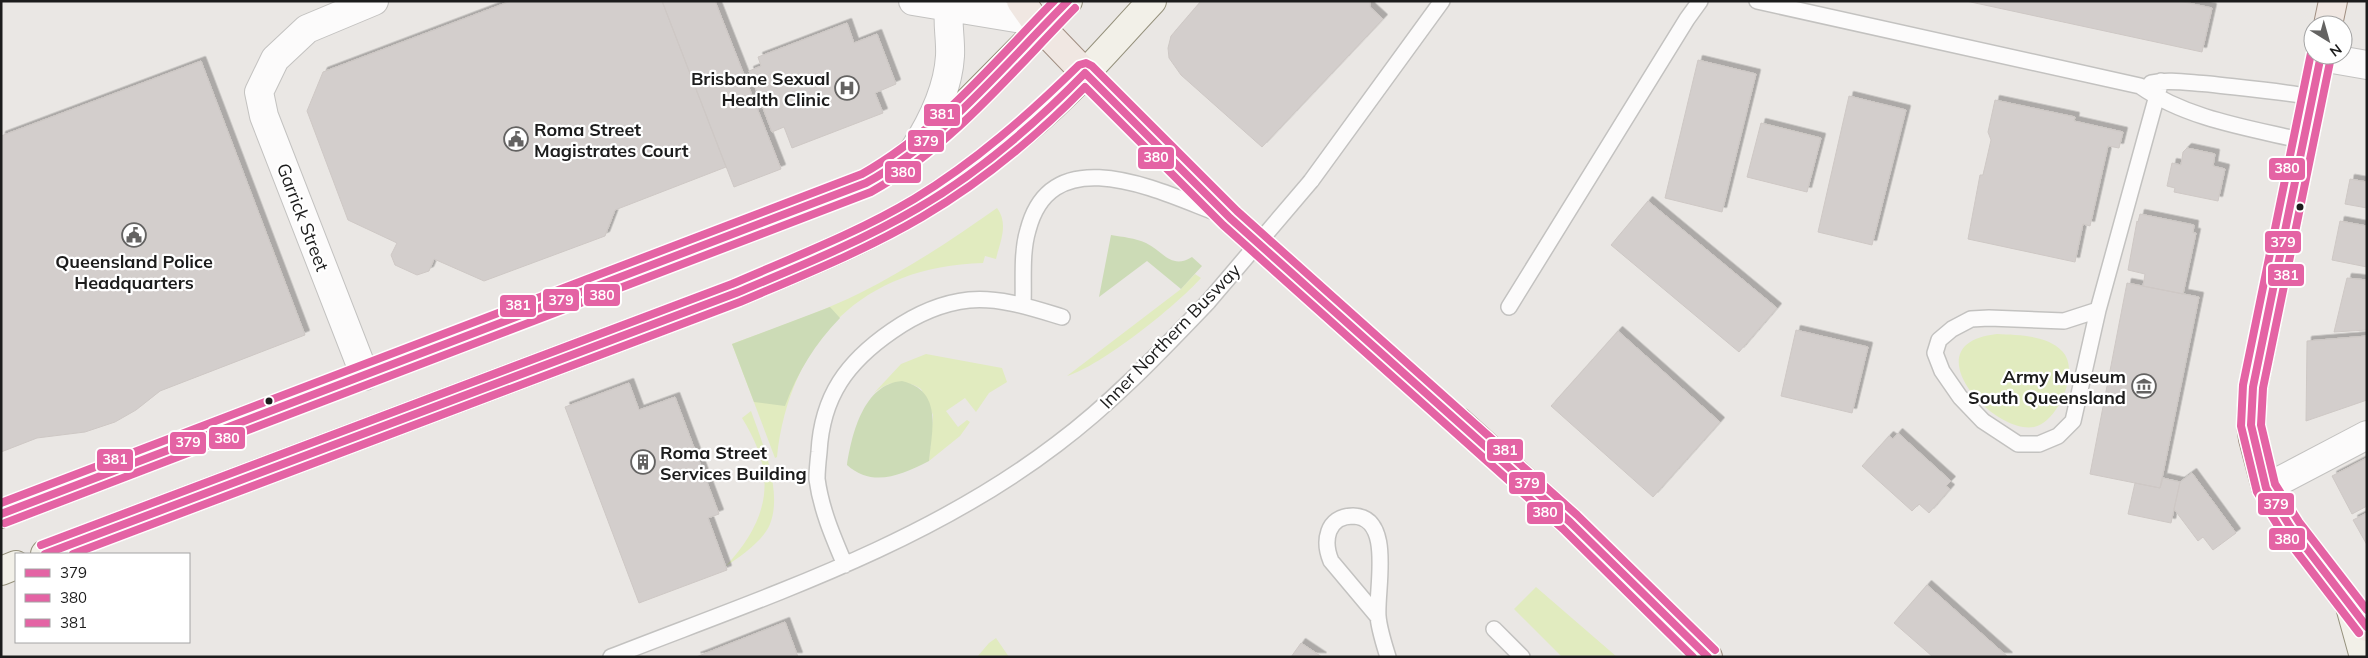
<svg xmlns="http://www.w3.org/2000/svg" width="2368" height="658" font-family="Mulish,sans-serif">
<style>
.grass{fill:#e1ebbf}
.forest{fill:#ccdbb6}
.building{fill:#d3cecc;stroke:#cec8c5;filter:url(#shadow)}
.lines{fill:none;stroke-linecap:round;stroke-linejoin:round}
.primary-tunnel{stroke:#c1bebc;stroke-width:28;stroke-dasharray:28 14;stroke-linecap:butt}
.lane-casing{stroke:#c3c2c0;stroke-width:18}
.street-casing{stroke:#c3c2c0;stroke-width:30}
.secondary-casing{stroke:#95917c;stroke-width:30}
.primary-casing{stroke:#a08e81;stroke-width:30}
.lane{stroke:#fcfbfb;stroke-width:15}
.street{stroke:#fcfbfb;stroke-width:28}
.secondary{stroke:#f2f0e8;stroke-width:28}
.primary{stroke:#f0e7e2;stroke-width:28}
.lane-bridge-casing{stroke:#c3c2c0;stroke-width:18;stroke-linecap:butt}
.lane-bridge{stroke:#fcfbfb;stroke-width:15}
.bus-1-casing{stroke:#fff;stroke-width:11}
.bus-2-casing{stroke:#fff;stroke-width:11}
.bus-3-casing{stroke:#fff;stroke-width:11}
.bus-1{stroke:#e463a4;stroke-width:8}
.bus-2{stroke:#e463a4;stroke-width:8}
.bus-3{stroke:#e463a4;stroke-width:8}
.bus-dot{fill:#1c1c1c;stroke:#fff;stroke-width:2}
.labels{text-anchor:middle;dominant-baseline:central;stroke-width:4.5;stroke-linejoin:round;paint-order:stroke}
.poi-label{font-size:18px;font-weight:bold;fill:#1c1c1c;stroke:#fff;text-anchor:end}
.street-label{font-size:18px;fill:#1c1c1c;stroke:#fff}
.line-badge{stroke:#fff;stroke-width:2}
.badge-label{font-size:14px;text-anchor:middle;font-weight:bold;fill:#fff}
</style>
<defs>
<filter id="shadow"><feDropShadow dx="4.5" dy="-4.5" stdDeviation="0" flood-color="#0004"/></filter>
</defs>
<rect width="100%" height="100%" fill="#eae7e4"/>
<path class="grass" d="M997,208C1009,224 1000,242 996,259L985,256L983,263C863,266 790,340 777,457L775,458L732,344C775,328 819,313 860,293C908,269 953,239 997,208Z
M1195,274L1201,278C1176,306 1101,366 1067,376L1181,289Z
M1997,334C2018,335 2047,335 2062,351C2081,370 2058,422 2034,427C1993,435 1910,343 1997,334Z
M926,354L1002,368L1007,382L989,393L976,412L965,398L946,411L958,427L967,420L970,422L960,436L929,461L933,415L921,389C905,378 888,381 874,393L901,364Z
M751,411C762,442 783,491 770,524C764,540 740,557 726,566C771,517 777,474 742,418Z
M1536,587L1617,657H1562L1514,609Z
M996,638L1009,657H977L989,643Z"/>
<path class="forest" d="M1111,235C1123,237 1135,238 1146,243C1163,251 1171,270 1192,257L1202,266L1181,289L1147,261L1099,297Z
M830,307L840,318C815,344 798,371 785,406L754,402L732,344Z
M902,381C943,391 932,429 929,461C901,475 873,488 847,465C852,433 864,384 902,381Z"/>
<path class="building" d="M511,1H662L726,167L615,210L605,236L484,281L434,259L429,271L417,275L395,265L391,255L397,243L348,220L307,111L323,72Z
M662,1H715L781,169L734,187Z
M1201,1H1370V7L1383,19L1262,147L1181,75L1169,58L1168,48L1171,36Z
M1966,1H2179L2212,8L2202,52Z
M847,23L854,43L877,34L896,84L875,93L883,113L792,148L784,127L772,132L749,71L761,66L758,57Z
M1698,60L1756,74L1722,212L1665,198Z
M201,61L305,335L160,391L136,410L115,422L85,432L37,438L1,452V136Z
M1849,96L1906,110L1872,245L1818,232Z
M1995,100L2075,117L2074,121L2123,132L2119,148L2108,146L2090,226L2083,224L2075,262L1968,239L1980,175H1983L1991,140L1988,132Z
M1761,123L1821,138L1807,192L1747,177Z
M2187,148L2215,154L2213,166L2225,169L2218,201L2174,192L2175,188L2167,186L2172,163L2181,165L2183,152Z
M2350,179L2367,182V208L2345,204Z
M1648,201L1777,308L1739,352L1611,245Z
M2140,214L2194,225L2193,233H2196L2183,294L2143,286L2145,274L2128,270L2137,221L2138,222Z
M2340,221L2367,226V267L2332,260Z
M2347,278L2367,280V330L2334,332Z
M2127,283L2199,297L2160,488L2090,474Z
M1796,330L1868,347L1852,413L1781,396Z
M1618,331L1720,422L1653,497L1551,406Z
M2367,336V400L2306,421L2307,341Z
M629,383L639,410L675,397L719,514L708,518L727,570L639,603L565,407Z
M1898,433L1951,481L1946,486L1950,489L1929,513L1919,504L1912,511L1862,466L1889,436L1893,439Z
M2367,458V506L2352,514L2332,476Z
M2192,473L2236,533L2213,550L2203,537L2198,541L2174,509L2180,482Z
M2163,478L2180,482L2171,523L2128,514L2135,483L2160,488Z
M2367,513V545L2353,520Z
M1927,585L2008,657H1933L1894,623Z
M785,622L798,657H696Z
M1301,643L1322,657H1291Z"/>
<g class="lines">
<path class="primary-tunnel" d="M1230,218L1458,421"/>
<g class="lane-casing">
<path id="lane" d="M1757,1L2140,86C2187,119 2249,128 2304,141
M2151,83C2169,79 2190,83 2209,84C2244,88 2278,91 2313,97
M1311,181L1442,1
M1023,305C1024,281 1021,253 1028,230C1052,137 1161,192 1217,213
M1509,307L1687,19L1700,1
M2098,310L2064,321L1989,318L1971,319L1952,329L1939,340L1935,353L1942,371L1960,397L1983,421L2018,444H2039L2058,436L2073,421L2098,310L2161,81
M845,565C833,537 821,509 817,479C817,470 818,461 819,452C822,396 847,362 892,331C915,315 941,303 969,300C1000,297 1032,308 1062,317
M1378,617L1331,561C1323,542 1326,516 1353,516C1394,517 1376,589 1378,616C1379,629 1384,644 1388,657
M1494,629L1522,657
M611,657C764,597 925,545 1057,444C1113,402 1160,352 1208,302"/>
</g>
<g class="street-casing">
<path id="street" d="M913,1L1035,21
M2321,57L2367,65
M914,150C932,122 948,90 950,56C951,37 946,20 950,1
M365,376L264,116L259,92L275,59L307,29L374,1
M2266,488L2367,435"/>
</g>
<g class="secondary-casing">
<path id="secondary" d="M1,514L866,183L891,169L939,131L1068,1
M45,554L736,293C803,264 872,238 934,198C978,170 1030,129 1067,92C1096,63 1123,32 1152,1
M1,571L16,565
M2349,603L2364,657"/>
</g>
<g class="primary-casing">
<path id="primary" d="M1021,1L1035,21L1085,73L1230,218
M2328,25L2333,1
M2321,55L2253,387L2251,425L2253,439L2266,488L2291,528L2367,627
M1458,421L1570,522L1708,657"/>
</g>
<use href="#lane" class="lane"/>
<use href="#street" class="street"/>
<use href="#secondary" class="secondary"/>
<use href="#primary" class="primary"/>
<g class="lane-bridge-casing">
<path id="lane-bridge" d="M1208,302L1311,181"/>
</g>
<use href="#lane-bridge" class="lane-bridge"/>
<g class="bus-1-casing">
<path id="bus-1" d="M2321,55L2253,387L2251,425L2266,488L2291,528L2367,627
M1,514L866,183C944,140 1005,64 1068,1
M45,554L736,293C798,267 860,242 918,208C980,172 1035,124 1085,73L1230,218L1570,522L1708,657"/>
</g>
<g class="bus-2-casing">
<path id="bus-2" d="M2311,53L2243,385L2241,426L2257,492L2283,534L2359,633
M5,523L871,192C950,148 1012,72 1075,8
M73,554L740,302C801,276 864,251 922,217C982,182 1036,137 1085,87L1223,225L1563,529L1693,657"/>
</g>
<g class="bus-3-casing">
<path id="bus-3" d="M2331,57L2263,388L2261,425L2275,484L2299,522L2367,610
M1,503L862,174C937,132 994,62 1054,1
M41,545L732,284C794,257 857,233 914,199C975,162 1028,115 1079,65L1086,63L1092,66L1237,211L1577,515L1715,650"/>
</g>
<use href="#bus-1" class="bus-1"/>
<use href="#bus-2" class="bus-2"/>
<use href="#bus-3" class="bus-3"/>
</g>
<defs>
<g id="hospital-ring" transform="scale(1.25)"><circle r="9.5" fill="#fff" stroke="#646362" stroke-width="1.5"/><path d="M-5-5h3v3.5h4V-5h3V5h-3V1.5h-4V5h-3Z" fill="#646362"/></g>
<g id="civic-ring" transform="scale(1.25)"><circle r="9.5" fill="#fff" stroke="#646362" stroke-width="1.5"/><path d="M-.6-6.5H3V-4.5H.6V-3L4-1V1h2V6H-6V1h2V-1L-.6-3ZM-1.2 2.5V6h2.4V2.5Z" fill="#646362"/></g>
<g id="museum-ring" transform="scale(1.25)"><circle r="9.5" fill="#fff" stroke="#646362" stroke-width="1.5"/><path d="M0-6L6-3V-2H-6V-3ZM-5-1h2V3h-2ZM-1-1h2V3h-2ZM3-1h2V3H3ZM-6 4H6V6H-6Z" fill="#646362"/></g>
<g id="building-ring" transform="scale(1.25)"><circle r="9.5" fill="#fff" stroke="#646362" stroke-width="1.5"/><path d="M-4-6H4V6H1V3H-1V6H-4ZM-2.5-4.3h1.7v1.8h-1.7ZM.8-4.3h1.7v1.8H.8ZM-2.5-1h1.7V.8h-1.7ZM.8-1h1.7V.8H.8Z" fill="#646362"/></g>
</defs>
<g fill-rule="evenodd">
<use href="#hospital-ring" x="847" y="88"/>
<use href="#civic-ring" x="516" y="139"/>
<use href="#civic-ring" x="134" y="235"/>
<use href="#museum-ring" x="2144" y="386"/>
<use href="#building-ring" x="643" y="462"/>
</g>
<g class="bus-dot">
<circle cx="2300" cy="207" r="4.5"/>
<circle cx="269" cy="401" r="4.5"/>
</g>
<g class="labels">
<g class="poi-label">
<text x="830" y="78">Brisbane Sexual<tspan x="830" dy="21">Health Clinic</tspan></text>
<text x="534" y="129" text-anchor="start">Roma Street<tspan x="534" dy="21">Magistrates Court</tspan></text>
<text x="134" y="261" text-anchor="middle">Queensland Police<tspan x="134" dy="21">Headquarters</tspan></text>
<text x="2126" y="376">Army Museum<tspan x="2126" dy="21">South Queensland</tspan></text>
<text x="660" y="452" text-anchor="start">Roma Street<tspan x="660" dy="21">Services Building</tspan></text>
</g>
<g class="street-label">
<text transform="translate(303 217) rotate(69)">Garrick Street</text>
<text transform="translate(1170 336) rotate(-46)">Inner Northern Busway</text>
</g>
</g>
<g class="line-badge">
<rect x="923" y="103" width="38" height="24" rx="5" fill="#e463a4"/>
<rect x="907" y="129" width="38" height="24" rx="5" fill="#e463a4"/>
<rect x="1137" y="146" width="38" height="24" rx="5" fill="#e463a4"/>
<rect x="2268" y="157" width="38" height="24" rx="5" fill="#e463a4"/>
<rect x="884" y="160" width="38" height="24" rx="5" fill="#e463a4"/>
<rect x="2264" y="230" width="38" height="24" rx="5" fill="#e463a4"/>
<rect x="2267" y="263" width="38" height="24" rx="5" fill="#e463a4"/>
<rect x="583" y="283" width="38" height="24" rx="5" fill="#e463a4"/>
<rect x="542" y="288" width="38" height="24" rx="5" fill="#e463a4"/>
<rect x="499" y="294" width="38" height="24" rx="5" fill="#e463a4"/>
<rect x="208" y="426" width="38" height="24" rx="5" fill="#e463a4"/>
<rect x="169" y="431" width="38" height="24" rx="5" fill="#e463a4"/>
<rect x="1486" y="438" width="38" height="24" rx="5" fill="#e463a4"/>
<rect x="96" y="448" width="38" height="24" rx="5" fill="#e463a4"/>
<rect x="1508" y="471" width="38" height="24" rx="5" fill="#e463a4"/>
<rect x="2257" y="492" width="38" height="24" rx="5" fill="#e463a4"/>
<rect x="1526" y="501" width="38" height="24" rx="5" fill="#e463a4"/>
<rect x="2268" y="527" width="38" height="24" rx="5" fill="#e463a4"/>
</g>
<g class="badge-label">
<text x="942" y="119">381</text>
<text x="926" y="146">379</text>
<text x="1156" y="162">380</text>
<text x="2287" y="173">380</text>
<text x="903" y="177">380</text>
<text x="2283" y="247">379</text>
<text x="2286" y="280">381</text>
<text x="602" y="300">380</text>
<text x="561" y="305">379</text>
<text x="518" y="310">381</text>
<text x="227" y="443">380</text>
<text x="188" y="447">379</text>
<text x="1505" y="455">381</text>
<text x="115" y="464">381</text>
<text x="1527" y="488">379</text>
<text x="2276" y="509">379</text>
<text x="1545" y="517">380</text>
<text x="2287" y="544">380</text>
</g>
<rect width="2368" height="658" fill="none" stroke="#1c1c1c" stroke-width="5"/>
<rect x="15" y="553" width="175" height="90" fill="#ffffff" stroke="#a4a4a4"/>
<rect x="25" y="569" width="25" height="8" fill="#e463a4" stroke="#a4a4a4"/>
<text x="60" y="578" font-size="15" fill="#1c1c1c">379</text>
<rect x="25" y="594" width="25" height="8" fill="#e463a4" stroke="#a4a4a4"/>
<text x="60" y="603" font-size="15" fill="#1c1c1c">380</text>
<rect x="25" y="619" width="25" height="8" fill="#e463a4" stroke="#a4a4a4"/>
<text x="60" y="628" font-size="15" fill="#1c1c1c">381</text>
<g transform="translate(2328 40) rotate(143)"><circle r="24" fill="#ffffff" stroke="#a4a4a4"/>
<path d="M0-4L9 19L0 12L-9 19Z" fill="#646362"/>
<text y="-8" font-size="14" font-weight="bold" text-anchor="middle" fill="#1c1c1c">N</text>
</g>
</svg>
